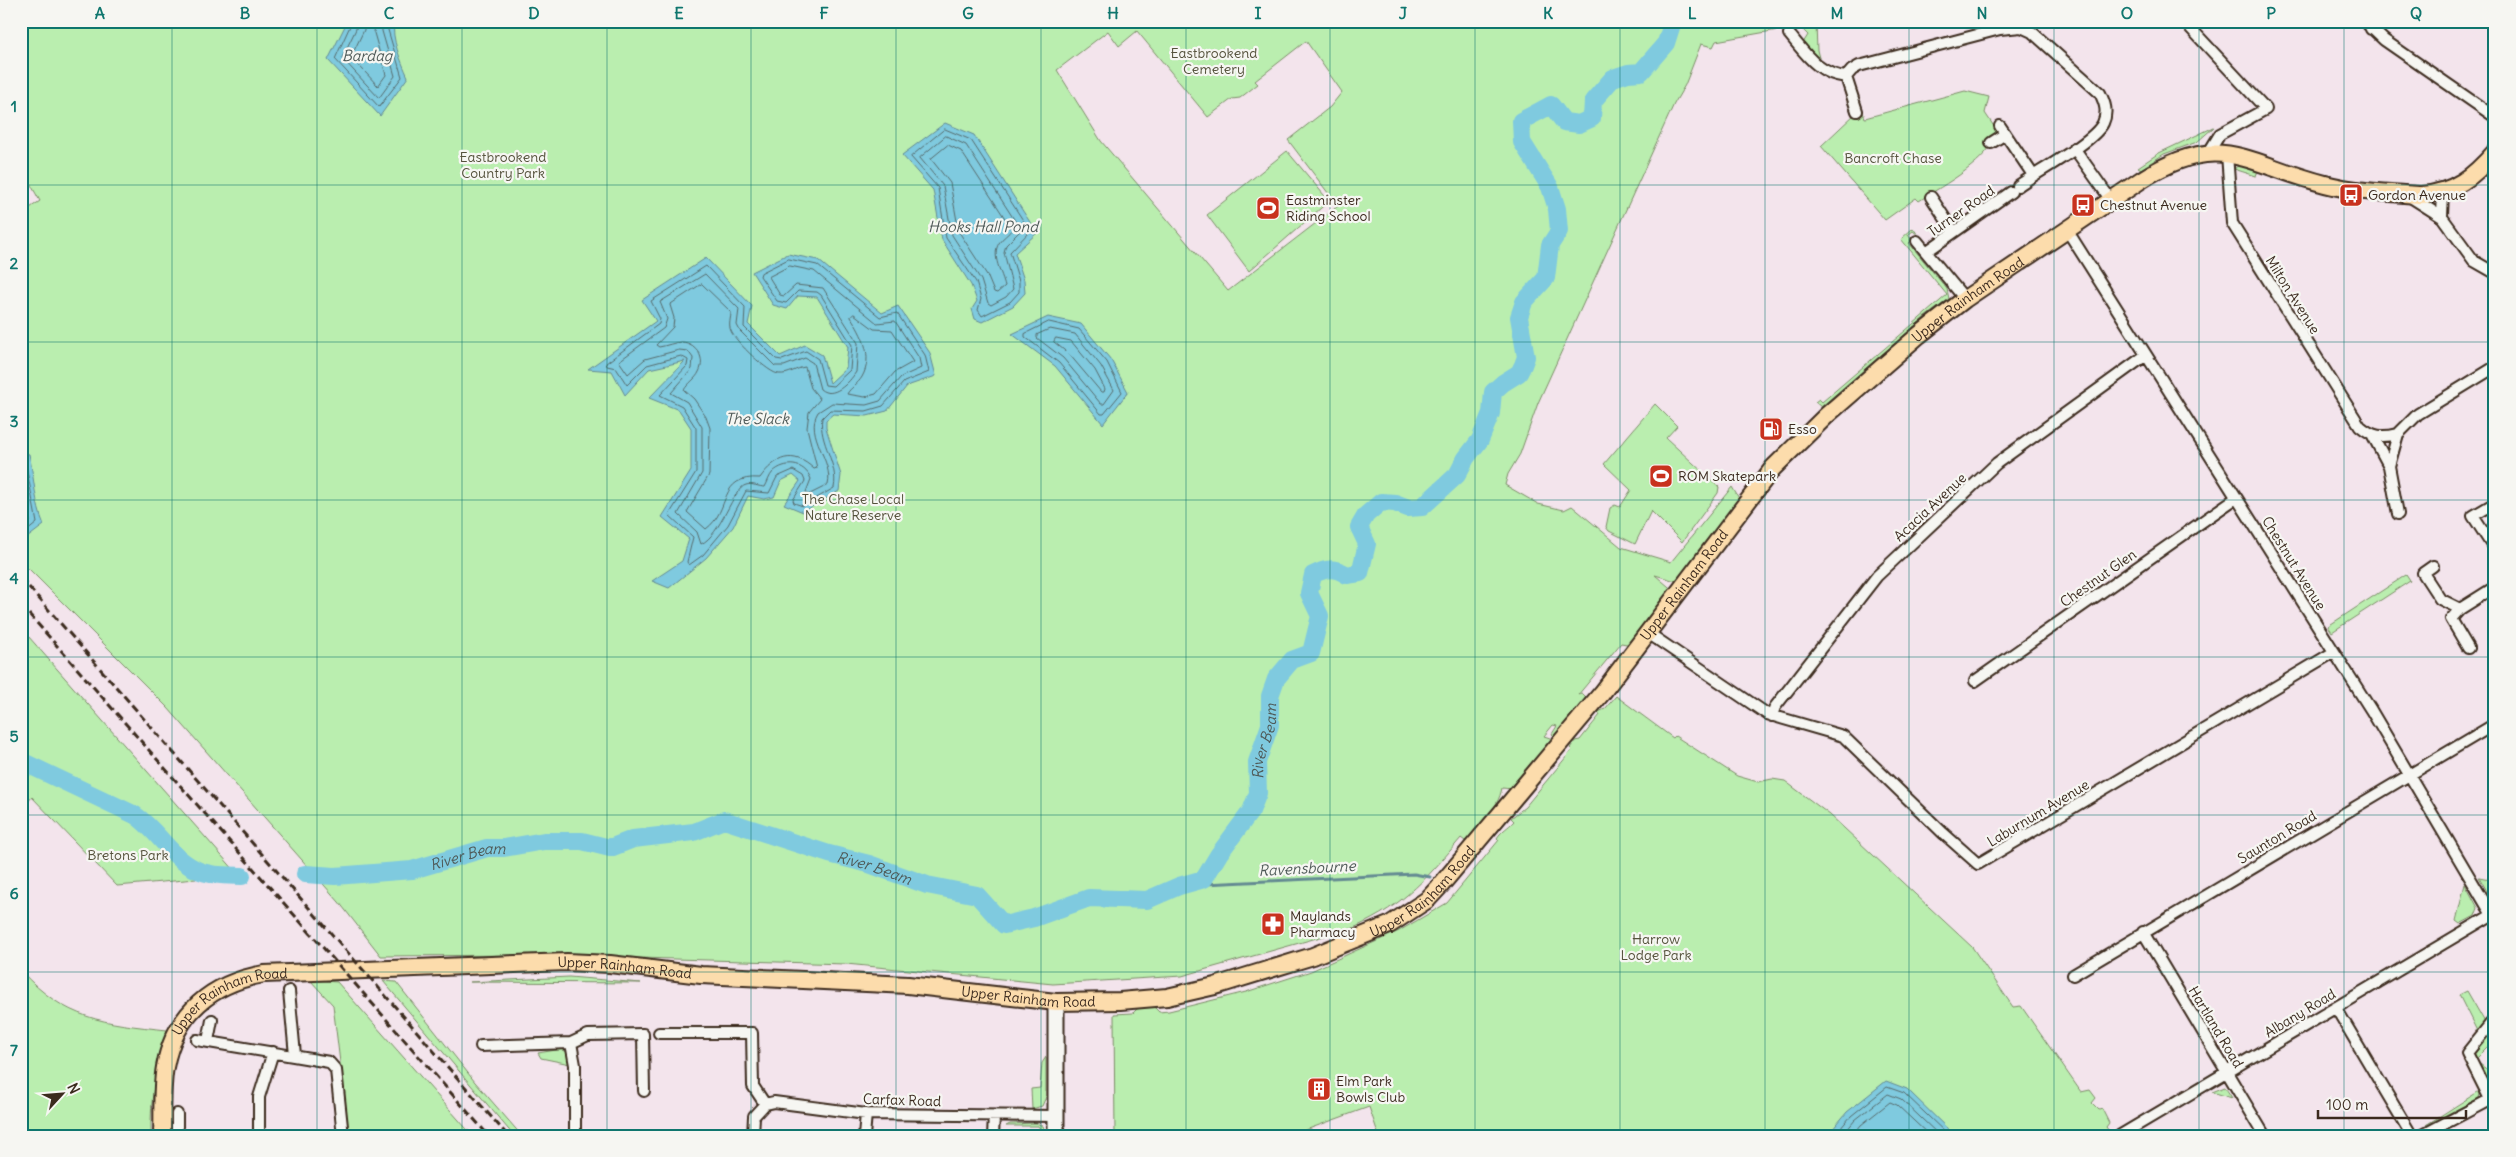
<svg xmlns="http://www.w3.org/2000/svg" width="2516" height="1157" font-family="Delius,sans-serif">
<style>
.green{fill:#baeeaf;stroke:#7a8c66;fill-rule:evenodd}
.water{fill:#7fcadf;stroke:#648a92}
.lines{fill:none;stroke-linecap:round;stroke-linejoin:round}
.shore{stroke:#566a6b;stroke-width:1}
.stream{stroke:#648a92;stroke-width:3}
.river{stroke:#7fcadf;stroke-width:18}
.street-casing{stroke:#3b2a1e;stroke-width:14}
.secondary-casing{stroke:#3b2a1e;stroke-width:19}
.primary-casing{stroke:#3b2a1e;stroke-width:20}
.street{stroke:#f6f6f2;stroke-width:10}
.secondary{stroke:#f6f6f2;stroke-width:15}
.primary{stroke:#fcdcac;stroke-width:16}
.rail{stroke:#3b2a1e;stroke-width:3;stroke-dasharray:8 4;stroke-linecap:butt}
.grid{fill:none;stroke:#0f766e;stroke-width:1;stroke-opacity:0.55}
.labels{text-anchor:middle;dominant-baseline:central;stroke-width:4.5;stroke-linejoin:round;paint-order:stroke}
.park-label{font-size:14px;fill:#54513b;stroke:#f6f6f2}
.poi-label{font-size:14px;fill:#3b2a1e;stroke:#f6f6f2;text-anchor:start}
.street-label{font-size:14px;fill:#3b2a1e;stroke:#f6f6f2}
.water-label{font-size:15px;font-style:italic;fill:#4f5a58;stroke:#f6f6f2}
.neatline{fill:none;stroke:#0f766e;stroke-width:2}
.grid-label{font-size:16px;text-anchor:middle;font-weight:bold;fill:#0f766e}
</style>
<rect width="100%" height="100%" fill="#f3e4ec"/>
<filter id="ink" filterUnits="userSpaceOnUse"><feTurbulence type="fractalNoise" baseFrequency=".02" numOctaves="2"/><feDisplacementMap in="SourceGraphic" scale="10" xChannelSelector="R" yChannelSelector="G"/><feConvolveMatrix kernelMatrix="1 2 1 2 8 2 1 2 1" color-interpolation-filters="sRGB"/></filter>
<g filter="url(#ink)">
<path class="green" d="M21,21H1823L1816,24L1817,50L1820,62L1803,43L1808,35L1801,28L1796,32H1792L1789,28L1716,41L1713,47L1701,44L1685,85L1674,104L1538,403L1520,454L1508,474L1505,485L1538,504L1564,510L1572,506L1621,547L1671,562L1732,487L1740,500L1676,581L1655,575L1675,592L1661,601L1632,645L1621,643L1578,695L1582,693L1586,697L1577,714L1555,737L1552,734L1557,726L1553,725L1544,736L1556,740L1536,762L1529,765L1527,771L1513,789L1502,788C1498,809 1480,826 1465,841L1461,838C1423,883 1400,909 1344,932L1340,929L1324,936L1182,976L1053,984L846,964L537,955L381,956L339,902L168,708L21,561V214L40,201L21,167ZM1108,31L1119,46L1137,31L1208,117L1232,99L1240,98L1258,84L1255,81L1306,41L1342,92L1330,107L1288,140L1338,206L1228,291L1101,141L1057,70Z
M1965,91L1989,97L1985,113L1997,131C1992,160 1943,185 1919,201L1916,198L1885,220L1821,146L1856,113L1863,112L1865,118Z
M2214,127L2197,142L2164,154L2141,169L2138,167L2159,153Z
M1287,151L1329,201L1249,271L1207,215Z
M2240,164L2259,168L2256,176L2234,169Z
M1913,228L1918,235L1913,231L1908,235L1912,240L1909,243L1947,289L1949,299L1925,317L1821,407L1815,402L1819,399L1822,402L1947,295L1901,239Z
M1655,404L1677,426L1666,438L1719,487L1718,493L1682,542L1651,511L1635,544L1609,531L1606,527L1610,508L1615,505L1620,507L1631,490L1604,464Z
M2406,575L2410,581L2332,632L2328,626Z
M21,628L50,661L236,872L207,871L188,863L172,849L139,813L21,754Z
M1616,696L1673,738L1675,736L1737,776L1758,782L1772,779L1785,781L1830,815L1972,947L2013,1007L2021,1006L2081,1092L2090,1090L2096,1098L2092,1103L2099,1110L2102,1109L2109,1123L2106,1127L2113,1136H1379L1369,1107L1289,1136H1115L1114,1014L1133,1013L1137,1009L1152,1005L1159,1012L1169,1011L1246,992L1311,971L1399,931L1447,903L1499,840L1497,838C1502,830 1508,828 1514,821L1511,818L1525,807L1572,750L1570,748L1575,741L1580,740L1600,715L1598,712L1605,709Z
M21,764L140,827L196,879L117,886L32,797L21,810Z
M2479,877L2495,880V902L2492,900Z
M2465,884L2478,908L2475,916L2460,924L2456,921Z
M21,971C66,1020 103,1023 167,1030C156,1066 150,1098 151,1136H21Z
M569,977L641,983L470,982Z
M310,980L337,982L473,1136H349L333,1005Z
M383,981L396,982L475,1082L522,1136H514Z
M2467,991L2486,1024L2478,1033L2459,995Z
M2495,1026V1040L2475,1060L2495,1076V1090L2487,1086L2471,1053Z
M562,1049L568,1053L570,1064L541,1058L538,1053Z
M1046,1057V1097L1042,1106L1032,1109L1031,1089L1040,1088L1042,1063Z
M2225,1087L2232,1098L2212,1092Z
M2481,1090L2479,1098L2426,1125Z
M1036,1123L1043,1126L1047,1136H1045L1038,1126H1006L1010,1124Z"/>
<path class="water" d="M345,21H394C391,39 401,61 408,77L380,116L328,60L346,24Z
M945,123L974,135L1037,233L1015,253L1024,280L1025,293L1013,306L982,322L975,319L972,309L977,301L971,285L942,240L933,190L902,155Z
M788,254L818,260L882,313L898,306L930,353L936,376L907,386L887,411L867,416L833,414L826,420V428L841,475L839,491L803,512L784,504L800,481L793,475L781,481L774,497L764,499L748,496L733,527L706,558L669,588L652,581L682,561L689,539L662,517L691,471V428L679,410L649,398L685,361L649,369L625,395L612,371L588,369L656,321L642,300L706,258L752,306L748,324L780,356L805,345L822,355L830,383L846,368L848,347L817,297L798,296L787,309L773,305L752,272Z
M1048,317L1081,324L1111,360L1128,392L1103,424L1055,366L1012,334Z
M21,452L29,454C34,477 35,504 44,525L23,541Z
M1886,1081L1907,1089L1955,1136H1827L1847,1112Z"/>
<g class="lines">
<path class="shore" d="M350,21V26L335,59L379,107L402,77L388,30L389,21
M357,21L356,29L342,58L379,98L395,76L382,31V21
M364,21V30L351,57L378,86L386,75L374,33L375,21
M945,129L971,140L1030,231L1010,252L1019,281V292L1010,302L982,316L978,310L981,299L976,282L946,238L938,188L911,157Z
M946,136L966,145L1021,230L1006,245L1004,252L1013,289L1006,297L991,305L988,303L981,280L952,235L943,186L920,158Z
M948,145L961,151L1012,229C1009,234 1002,238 999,243C991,256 1002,273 1005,286L997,293L994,292L987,275L959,232L950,183L931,159Z
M789,259L817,265L880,317L897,313L925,355L929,372L904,382L883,406L866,411L830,410L822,418C818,442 839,464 834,488L803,506L794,503L793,500L805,481L803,476L793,470L777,477L769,493L746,491L728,525L703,555L689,565L687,562L693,537L669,515L696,472V428L682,406L660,395L687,366L688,360L681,356L647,365L627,385L616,368L607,366L606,363L659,324L660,319L651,301L706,266L745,307L744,327L776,359L782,360L806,351L818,359L825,385L833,386L850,370L852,345L821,295L817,292L798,291L786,303L777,301L760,276L761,273Z
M790,266L814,271L877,323L895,321L919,358L921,368L901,377L880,401L866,405L832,403L818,412C804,435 834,461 828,485L808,495L806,492L811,479C804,462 785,461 773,472C769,476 768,482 765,487C759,487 752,483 746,485C733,488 721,535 701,544L697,532L678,514L702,473V427L687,402L671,393L692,369L693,358L688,351L679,350L645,359L628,374L619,361L664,328L667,319L660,302L705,274L739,309L737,325L740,331L775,366H784L805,358L813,363L820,389C833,400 849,383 856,372L858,343L823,288L796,285L784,296L780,295L769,277Z
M702,284L731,312C731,318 728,325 731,331C735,341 769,374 779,374C789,375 796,368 805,367L811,388L820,399L809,412L807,428L817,468L814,469C793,449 775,457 760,478C717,475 732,510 706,529L687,512L709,475L710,428L706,417L694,399L684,390C688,383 696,379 699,372C706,359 697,343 682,342C675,342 666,346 659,347L656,345L673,327L674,318L670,305Z
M854,314L874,329L892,330L913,362L895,372L876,394L865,397L847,394C850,388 858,384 862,377C874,356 862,335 851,317Z
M1049,322L1079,329L1107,362L1122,392L1104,414H1101L1059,363L1025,337V334Z
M1050,329L1075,334L1101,366L1114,390L1104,404H1101L1063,358L1037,338V335Z
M1056,338L1071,341L1095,370L1105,389L1104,392H1101L1069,354L1054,342Z
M21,457L25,460L37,523L21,536
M21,472L30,522L21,529
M1834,1136L1851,1116L1887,1087L1904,1093L1949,1136
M1842,1136L1855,1120L1888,1094L1901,1099L1940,1136
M1852,1136L1861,1125L1890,1102L1897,1105L1930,1136"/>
<path class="stream" d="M1184,885L1414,874L1430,877"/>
<g class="river">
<path d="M21,761L135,815C162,833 176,869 211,874C221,876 232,875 242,876"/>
<path id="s1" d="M305,874L335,876L412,870L487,848H504L544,841H582L610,848L633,839L694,832L724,820L829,854L869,864L927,885L977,895L1004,925L1034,918L1089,898L1147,900L1179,886L1204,879L1219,854L1251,811L1258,793L1257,762L1270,725V696L1276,679L1292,660L1311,653L1320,616L1309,593L1313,575C1326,568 1334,567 1347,575L1360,573L1367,544L1359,527L1366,515L1381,502L1395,503L1408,508L1422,507L1457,475L1466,458L1480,440L1491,413L1493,392L1503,383L1519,373L1523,365L1526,357L1519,317L1524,302L1546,278L1550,245L1559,231L1557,209L1550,187L1522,142L1521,121L1551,105L1564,122L1579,124L1592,118L1593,101L1613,78L1628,73L1641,72L1666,43L1673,21"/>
</g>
<g class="street-casing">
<path id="street" d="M2184,21L2266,109L2220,134L2209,152
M2364,21L2384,40L2495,117
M2371,29L2383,21
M1789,34C1806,54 1818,74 1846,77L1852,70L1859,66L2000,29L2021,27L2032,32L2100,93C2105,103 2108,112 2103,123C2094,142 2037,172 2018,186
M1846,77L1857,111
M2000,126L2033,175
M1991,143L2005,134
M2074,148L2111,200
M2227,154L2232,223L2360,426C2373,437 2382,438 2398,434L2389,466
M2443,191L2442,217L2474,261L2495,273
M2409,196L2442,217
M1931,197L1954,232
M2067,230L2371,710L2492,915
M1917,241L1926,252
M1965,299L1926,252L2011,192
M2398,434L2418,414L2495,367
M2373,436L2389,466L2398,514
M2495,503L2473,516L2495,550
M2433,566L2423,573L2440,599L2460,609L2495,587
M2460,609L2451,619L2468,648
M1648,633L1767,714L1843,736L1943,833L1978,864L2334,652
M1975,681L2236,498
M1772,716L1775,707L1877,576L1997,463L2146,355
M2143,932L2265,1136
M2073,975L2495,724
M289,991L295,1055
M2336,1008L2412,1136
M659,1033H752L753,1086L765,1104
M197,1040L329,1062L336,1070L343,1136
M208,1041L212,1020
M571,1043L588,1035L643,1034L644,1091
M481,1046L571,1043L575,1065V1131L578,1136
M2490,1099L2467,1053L2491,1023
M177,1136V1114
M259,1136V1097L273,1052
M753,1136L754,1116L765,1104L774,1102L866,1114L1056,1116
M864,1136L866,1114
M993,1136L994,1116
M2119,1136L2495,913
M2421,1136L2495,1097"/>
</g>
<g class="secondary-casing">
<path id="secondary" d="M1056,1136V1002"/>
</g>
<g class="primary-casing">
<g id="primary">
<path id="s2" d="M162,1136C163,1113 161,1089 165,1067C175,1013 212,983 264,974L567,962L610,964L701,975L908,985L1056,1002L1120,1001L1167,997L1215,986L1313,956L1389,925L1427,900L1440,886L1602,693L1773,468L1827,415L1919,335L1965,299L2141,180C2221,129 2246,164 2325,184C2355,192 2390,193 2421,195C2454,193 2474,176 2495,152"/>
</g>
</g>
<use href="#street" class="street"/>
<use href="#secondary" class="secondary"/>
<use href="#primary" class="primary"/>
<path class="rail" d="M21,578L508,1136
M21,605L489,1136"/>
</g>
</g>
<path class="grid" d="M172,21V1136M317,21V1136M462,21V1136M607,21V1136M751,21V1136M896,21V1136M1041,21V1136M1186,21V1136M1330,21V1136M1475,21V1136M1620,21V1136M1765,21V1136M1909,21V1136M2054,21V1136M2199,21V1136M2344,21V1136M21,185H2495M21,342H2495M21,500H2495M21,657H2495M21,815H2495M21,972H2495"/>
<defs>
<g id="bus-square" transform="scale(1.25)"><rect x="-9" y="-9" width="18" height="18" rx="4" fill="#c8321e" stroke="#f6f6f2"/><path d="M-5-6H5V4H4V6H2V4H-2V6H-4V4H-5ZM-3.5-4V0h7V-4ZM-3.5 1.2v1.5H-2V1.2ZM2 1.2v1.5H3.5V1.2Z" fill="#fff"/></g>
<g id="stadium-square" transform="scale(1.25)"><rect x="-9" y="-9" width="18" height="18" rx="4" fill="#c8321e" stroke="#f6f6f2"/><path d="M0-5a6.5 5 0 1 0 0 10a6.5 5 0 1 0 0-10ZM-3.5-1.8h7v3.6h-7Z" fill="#fff"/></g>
<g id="fuel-square" transform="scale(1.25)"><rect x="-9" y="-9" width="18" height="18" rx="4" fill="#c8321e" stroke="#f6f6f2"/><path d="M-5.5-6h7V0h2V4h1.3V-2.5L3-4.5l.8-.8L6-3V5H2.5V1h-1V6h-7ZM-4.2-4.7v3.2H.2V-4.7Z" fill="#fff"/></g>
<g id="pharmacy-square" transform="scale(1.25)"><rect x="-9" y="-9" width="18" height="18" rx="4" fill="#c8321e" stroke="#f6f6f2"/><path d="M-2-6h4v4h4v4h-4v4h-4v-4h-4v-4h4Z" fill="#fff"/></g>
<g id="building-square" transform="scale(1.25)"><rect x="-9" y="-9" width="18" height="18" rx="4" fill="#c8321e" stroke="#f6f6f2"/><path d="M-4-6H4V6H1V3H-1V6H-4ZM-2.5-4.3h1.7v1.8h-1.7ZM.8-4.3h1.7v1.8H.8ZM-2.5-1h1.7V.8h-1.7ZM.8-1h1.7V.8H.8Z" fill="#fff"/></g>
</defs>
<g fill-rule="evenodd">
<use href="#bus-square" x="2351" y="195"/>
<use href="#bus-square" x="2083" y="205"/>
<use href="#stadium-square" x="1268" y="208"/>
<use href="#fuel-square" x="1771" y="429"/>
<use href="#stadium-square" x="1661" y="476"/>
<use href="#pharmacy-square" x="1273" y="924"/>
<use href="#building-square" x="1319" y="1089"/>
</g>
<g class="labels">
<g class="park-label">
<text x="1214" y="53">Eastbrookend<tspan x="1214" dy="16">Cemetery</tspan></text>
<text x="503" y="157">Eastbrookend<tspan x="503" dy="16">Country Park</tspan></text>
<text x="1893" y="158">Bancroft Chase</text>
<text x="853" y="499">The Chase Local<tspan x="853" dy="16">Nature Reserve</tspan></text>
<text x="128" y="855">Bretons Park</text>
<text x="1656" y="939">Harrow<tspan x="1656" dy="16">Lodge Park</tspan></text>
</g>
<g class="poi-label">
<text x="2368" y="195">Gordon Avenue</text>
<text x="1286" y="200">Eastminster<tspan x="1286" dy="16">Riding School</tspan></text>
<text x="2100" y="205">Chestnut Avenue</text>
<text x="1788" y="429">Esso</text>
<text x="1678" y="476">ROM Skatepark</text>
<text x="1290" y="916">Maylands<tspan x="1290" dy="16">Pharmacy</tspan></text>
<text x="1336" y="1081">Elm Park<tspan x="1336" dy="16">Bowls Club</tspan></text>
</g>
<g class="street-label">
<text transform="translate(1961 211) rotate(-35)">Turner Road</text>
<text transform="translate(2293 295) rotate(58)">Milton Avenue</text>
<text stroke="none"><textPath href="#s2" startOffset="2211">Upper Rainham Road</textPath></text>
<text transform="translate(1930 507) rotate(-43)">Acacia Avenue</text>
<text transform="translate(2294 563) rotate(58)">Chestnut Avenue</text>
<text transform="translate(2098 578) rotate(-35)">Chestnut Glen</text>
<text stroke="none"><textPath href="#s2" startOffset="1806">Upper Rainham Road</textPath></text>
<text transform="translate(2038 813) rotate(-31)">Laburnum Avenue</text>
<text transform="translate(2277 837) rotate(-31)">Saunton Road</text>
<text stroke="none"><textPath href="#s2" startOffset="1401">Upper Rainham Road</textPath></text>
<text stroke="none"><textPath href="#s2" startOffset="576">Upper Rainham Road</textPath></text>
<text stroke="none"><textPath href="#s2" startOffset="981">Upper Rainham Road</textPath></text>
<text stroke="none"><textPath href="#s2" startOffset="171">Upper Rainham Road</textPath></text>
<text transform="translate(2300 1013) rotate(-31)">Albany Road</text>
<text transform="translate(2216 1027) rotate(59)">Hartland Road</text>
<text transform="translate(902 1100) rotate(2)">Carfax Road</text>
</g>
<g class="water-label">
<text x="367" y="55">Bardag</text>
<text x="983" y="226">Hooks Hall Pond</text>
<text x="757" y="418">The Slack</text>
<text stroke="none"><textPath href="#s1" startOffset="1096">River Beam</textPath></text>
<text stroke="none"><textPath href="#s1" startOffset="165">River Beam</textPath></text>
<text stroke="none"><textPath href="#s1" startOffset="586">River Beam</textPath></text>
<text transform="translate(1307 868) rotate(-3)">Ravensbourne</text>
</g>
</g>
<rect width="2516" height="1157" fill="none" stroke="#f6f6f2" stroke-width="55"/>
<g transform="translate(62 1094) rotate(64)" stroke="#f6f6f2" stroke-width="4" paint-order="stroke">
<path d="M0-4L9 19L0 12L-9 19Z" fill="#3b2a1e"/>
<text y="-8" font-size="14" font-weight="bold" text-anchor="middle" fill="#3b2a1e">N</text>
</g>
<path d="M2318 1110v8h148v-8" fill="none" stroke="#3b2a1e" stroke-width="2.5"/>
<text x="2326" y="1110" font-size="15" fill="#3b2a1e" stroke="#f6f6f2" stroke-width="4" paint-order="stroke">100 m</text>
<rect x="28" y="28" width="2460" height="1102" class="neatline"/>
<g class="grid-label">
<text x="100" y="19">A</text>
<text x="245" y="19">B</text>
<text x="389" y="19">C</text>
<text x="534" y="19">D</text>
<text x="679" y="19">E</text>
<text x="824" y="19">F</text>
<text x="968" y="19">G</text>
<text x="1113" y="19">H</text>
<text x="1258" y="19">I</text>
<text x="1403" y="19">J</text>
<text x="1548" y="19">K</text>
<text x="1692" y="19">L</text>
<text x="1837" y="19">M</text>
<text x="1982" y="19">N</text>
<text x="2127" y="19">O</text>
<text x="2271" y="19">P</text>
<text x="2416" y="19">Q</text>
<text x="14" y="112">1</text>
<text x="14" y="269">2</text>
<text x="14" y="427">3</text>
<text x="14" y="584">4</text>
<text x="14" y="742">5</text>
<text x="14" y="899">6</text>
<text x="14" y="1056">7</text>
</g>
</svg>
